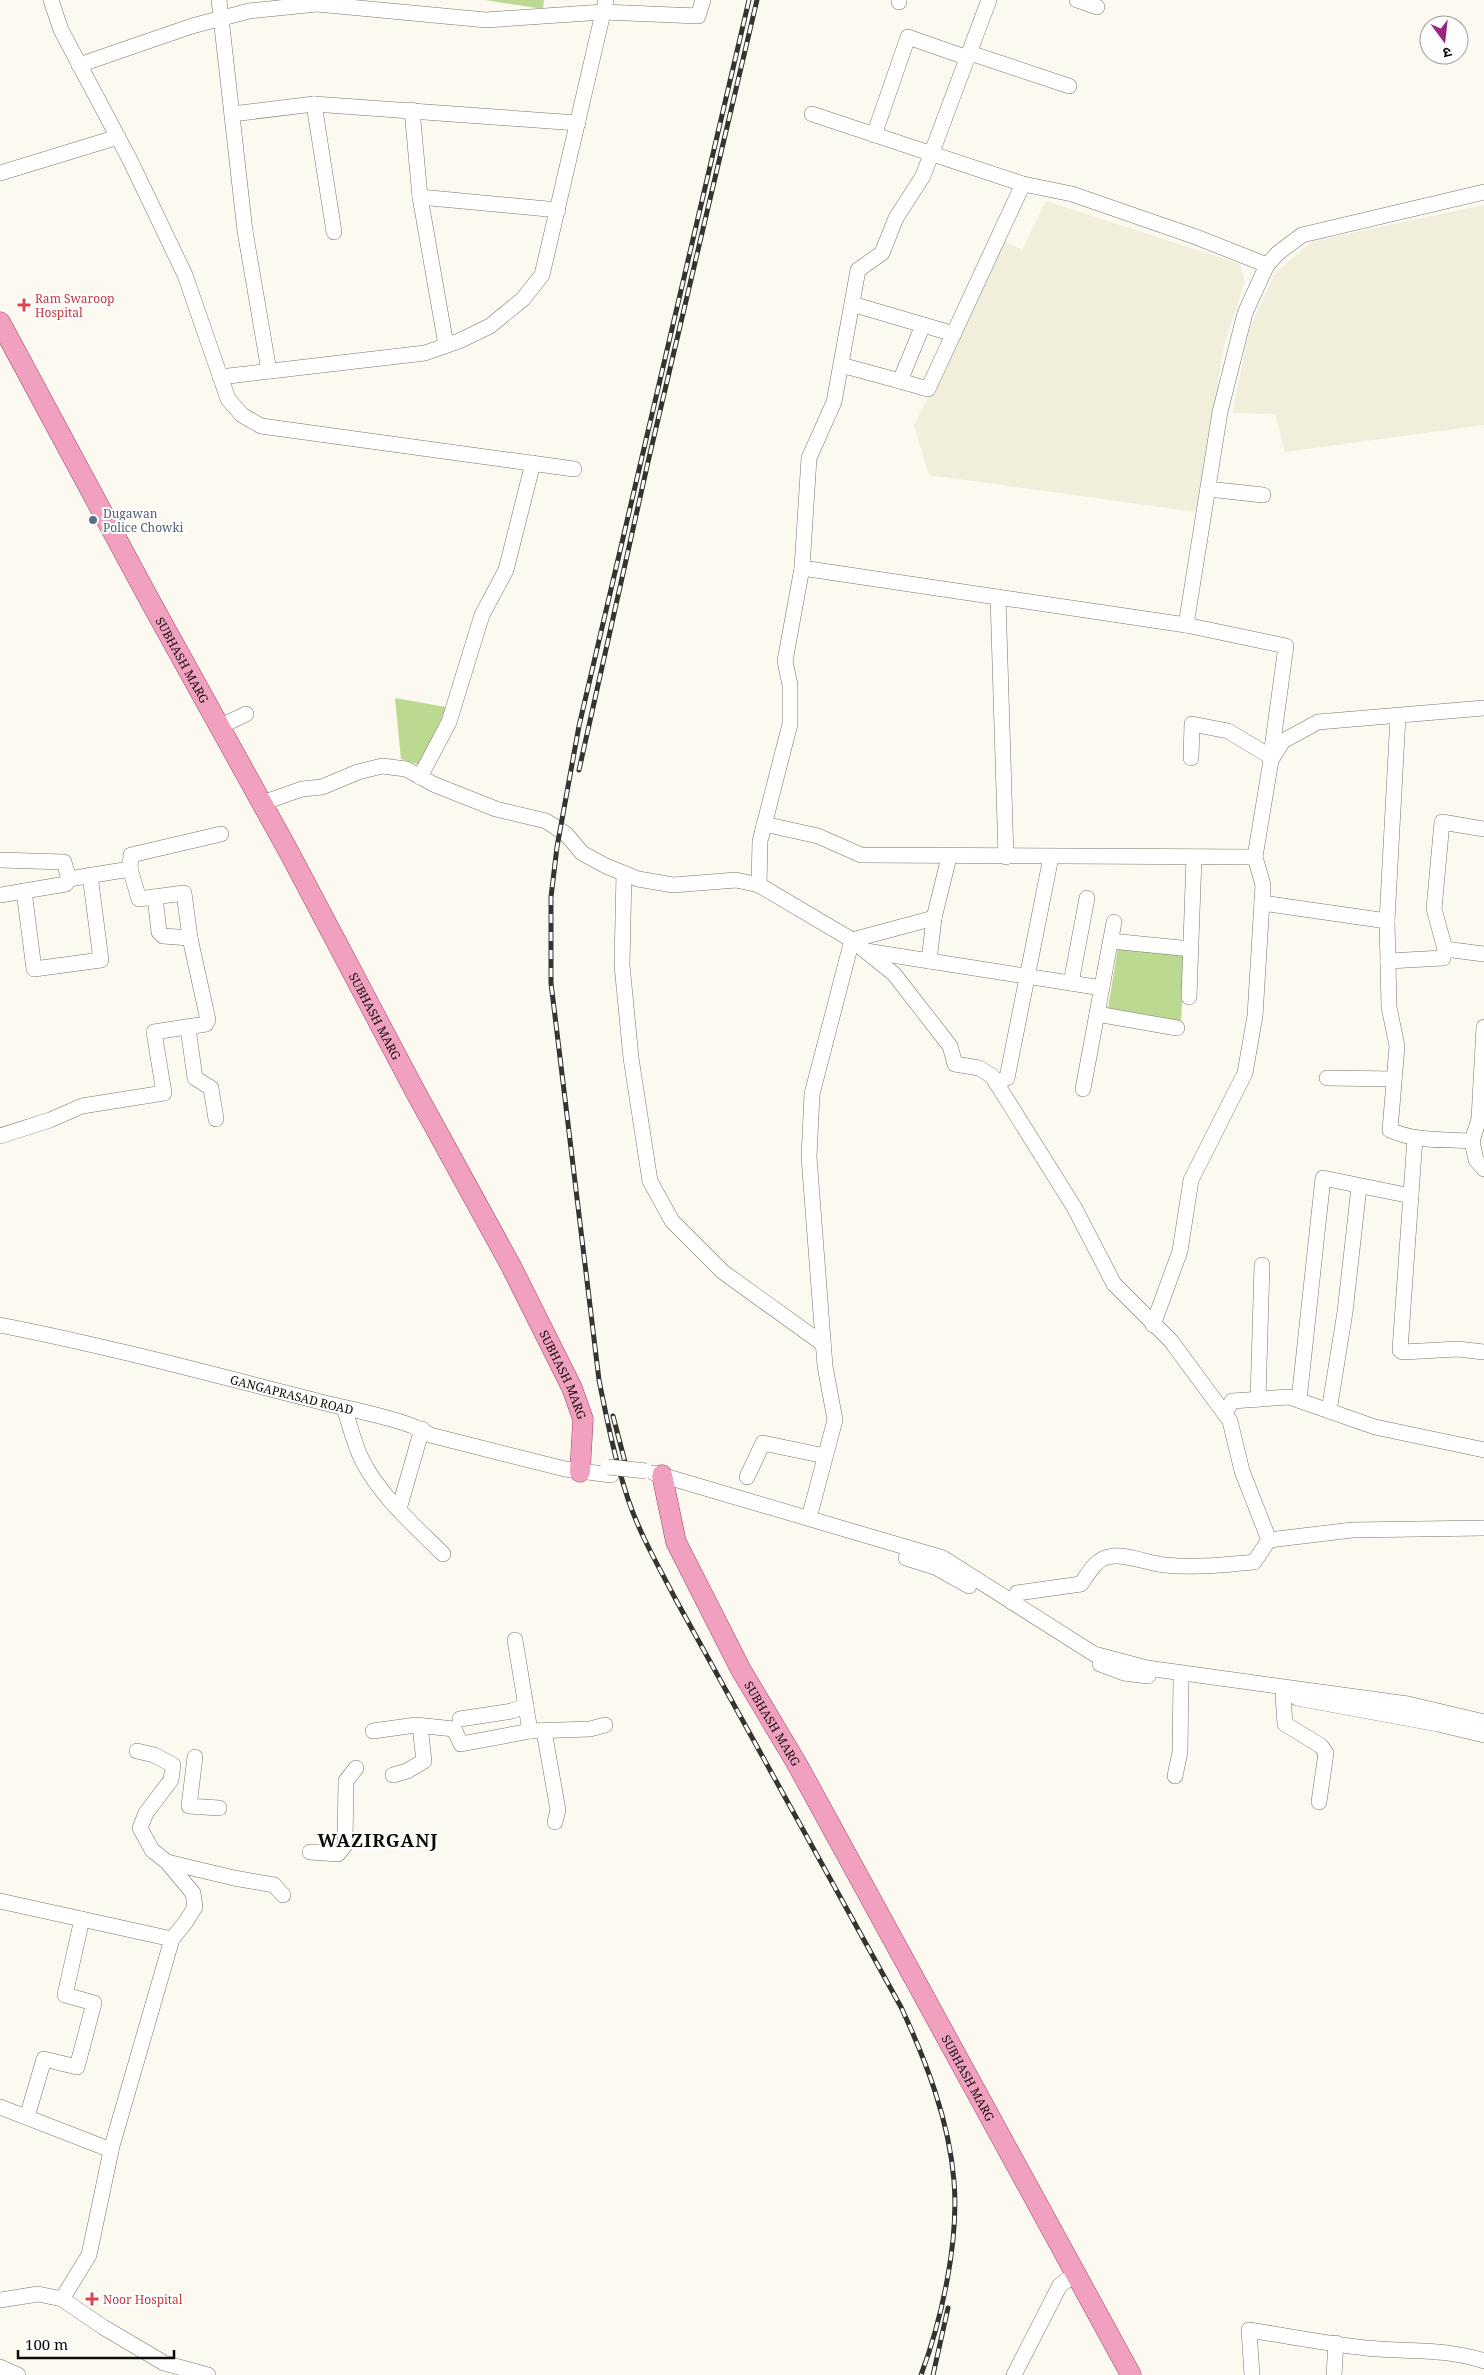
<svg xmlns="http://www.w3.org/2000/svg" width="1484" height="2375" font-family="'Noto Serif','Noto Sans Devanagari',serif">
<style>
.built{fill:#f1eedb}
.green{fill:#bbd991}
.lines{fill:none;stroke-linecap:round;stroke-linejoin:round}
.minor-casing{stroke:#78766c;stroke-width:16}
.major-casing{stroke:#9d4363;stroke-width:21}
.minor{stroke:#fff;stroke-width:15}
.major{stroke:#f2a0bf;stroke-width:20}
.rail-casing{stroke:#353430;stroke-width:5}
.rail{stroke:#fff;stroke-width:3;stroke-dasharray:9;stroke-linecap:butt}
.minor-bridge-casing{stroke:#78766c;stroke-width:16;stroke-linecap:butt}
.minor-bridge{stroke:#fff;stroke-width:15}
.health-dot{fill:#e0444e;stroke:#fff;stroke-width:2}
.service-dot{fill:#5c6f8a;stroke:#fff;stroke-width:2}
.labels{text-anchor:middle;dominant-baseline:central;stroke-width:4;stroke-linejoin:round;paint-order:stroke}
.health-label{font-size:12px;fill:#be3a42;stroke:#fff;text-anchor:start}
.service-label{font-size:12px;fill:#4e5e75;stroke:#fff;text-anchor:start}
.street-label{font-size:12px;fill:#0d0c09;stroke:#fff}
.district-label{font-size:18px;font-weight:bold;letter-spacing:1px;fill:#0d0c09;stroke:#fff}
</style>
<rect width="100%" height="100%" fill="#fcfaf0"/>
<path class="built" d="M1046,201L1240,264L1245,282L1225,341L1196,512L929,475L914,426L1003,240L1022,250Z
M1484,205V425L1285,452L1275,414L1232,413L1250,327L1275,273L1313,241Z"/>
<path class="green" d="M485,0H544L543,9Z
M395,698L446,707L422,766L401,759Z
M1118,948L1185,954L1181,1021L1108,1008Z"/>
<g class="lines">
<g class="minor-casing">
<g id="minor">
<path d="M51,0L61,30L130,160L185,275L228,399L242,415L261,426L574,469"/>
<path d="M219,0L245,231L269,371"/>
<path d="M1077,0L1097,7"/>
<path d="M899,2V0"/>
<path d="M970,53L1069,86"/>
<path d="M79,65L192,26L249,11L317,4L486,20L603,12L698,16L703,0"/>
<path d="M314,104L334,232"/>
<path d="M412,110L420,197L446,345"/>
<path d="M232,114L314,104L578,123"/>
<path d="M812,114L1023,184L1072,194L1196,237L1267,265"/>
<path d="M874,135L908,37L968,58"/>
<path d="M0,173L118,137"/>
<path d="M420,197L558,210"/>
<path d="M852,304L954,334"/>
<path d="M841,365L900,381L923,325"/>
<path d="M220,377L425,353L459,341L490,326L523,299L542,275L606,0"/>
<path d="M900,381L928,389L1023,184"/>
<path d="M1208,489L1263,495"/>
<path d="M802,568L1186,625L1286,646L1271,756"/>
<path d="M998,597L1006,857"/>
<path d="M1186,625L1220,412L1245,313L1267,265L1278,253L1302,235L1484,192"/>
<path d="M1398,716L1387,921L1389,1007L1397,1046L1390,1130C1416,1142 1445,1139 1472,1141L1476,1160L1484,1169"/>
<path d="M219,727L246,714"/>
<path d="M1191,758L1192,724L1228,731L1271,757"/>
<path d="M420,777L449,722L482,615L506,570L533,463"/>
<path d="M262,803L302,789L322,787L358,772L382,766L406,769L433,784L496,809L546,821L566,834L582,853L606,866L638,879L673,885L736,880L759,885L852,940L894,974L950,1046L955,1064L979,1068L992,1076L1074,1207L1114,1284L1171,1341L1230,1421L1242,1471L1269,1540"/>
<path d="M764,824L818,836L861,855L1255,857"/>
<path d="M0,860L64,862L69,879L130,869L131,855L221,834"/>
<path d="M624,873L622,965L631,1058L650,1181L672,1221L723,1272L823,1344"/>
<path d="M759,885L760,841L790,724V685L785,661L802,568L809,458L834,402L858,270L882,253L896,218L923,176L989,0"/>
<path d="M24,891L34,969L101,960L90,875"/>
<path d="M0,895L66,884L69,879"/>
<path d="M155,897L159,932L163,936L190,938"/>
<path d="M1262,903L1387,921"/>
<path d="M852,940L934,918L949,857"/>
<path d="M1111,941L1191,949"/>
<path d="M1445,949L1484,954"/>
<path d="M866,951L1102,988"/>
<path d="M929,961L934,918"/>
<path d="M1388,961L1443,958L1445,949L1434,909L1442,822L1484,829"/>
<path d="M1071,983L1087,898"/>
<path d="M1189,997L1194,857"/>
<path d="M1097,1014L1177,1028"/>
<path d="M188,1028L195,1078L211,1088L216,1119"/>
<path d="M1327,1078L1394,1079"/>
<path d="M996,1083L1007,1078L1051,857"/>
<path d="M1083,1089L1114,922"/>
<path d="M0,1136L50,1120L82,1106L164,1093L154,1032L206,1024L208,1020L190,938L184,893L139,899L130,869"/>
<path d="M1415,1138L1400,1350L1403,1352L1458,1349L1484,1352"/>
<path d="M1472,1141L1479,1119L1484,1027"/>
<path id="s1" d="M0,1325C108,1346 215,1375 321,1402C348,1409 410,1420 430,1435L565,1469L611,1475"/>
<path d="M1153,1325L1180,1251L1191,1180L1245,1073L1255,1016L1263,885L1255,857L1271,760L1283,741L1318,722L1484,708"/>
<path d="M1258,1399L1262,1265"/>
<path d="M1299,1400L1323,1178L1411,1196"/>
<path d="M344,1408C350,1425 354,1444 362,1460C381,1497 414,1525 443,1554"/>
<path d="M1329,1411L1345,1312L1359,1187"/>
<path d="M1225,1414L1232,1401L1289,1397L1375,1427L1484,1450"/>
<path d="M654,1473L943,1558L1094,1654L1147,1668L1408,1704L1484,1722"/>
<path d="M747,1477L763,1443L825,1456"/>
<path d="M399,1509L422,1429"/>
<path d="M809,1518L835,1420L825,1366L809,1157L812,1094L852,940"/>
<path d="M906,1558L935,1567L969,1586"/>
<path d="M1012,1602L1017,1593L1081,1584C1088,1574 1095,1560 1108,1557C1123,1552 1149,1564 1165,1565C1195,1568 1224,1565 1254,1562L1269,1540L1352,1530L1484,1528"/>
<path d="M515,1640L530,1731"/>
<path d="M1100,1664L1124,1673L1148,1676"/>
<path d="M1283,1696L1285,1724L1321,1746L1326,1753L1319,1802"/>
<path d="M1297,1698L1438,1724L1484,1735"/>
<path d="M460,1719L512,1711L526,1705"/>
<path d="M373,1731L416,1725L454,1729L461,1744L530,1731L590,1729L605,1725"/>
<path d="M544,1731L558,1810L555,1822"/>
<path d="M195,1757L189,1806L219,1808"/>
<path d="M393,1775L407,1771L424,1761L420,1726"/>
<path d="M1175,1776L1180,1752L1181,1680"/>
<path d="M310,1852L338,1854L345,1845L346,1781L356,1768"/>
<path d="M167,1862L234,1878L274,1885L283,1895"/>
<path d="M0,1901L172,1939"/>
<path d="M0,2107L111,2150"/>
<path d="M27,2117L44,2059L77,2067L94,2003L65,1995L82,1919"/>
<path d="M62,2299L89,2255L112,2146L172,1939L185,1923L195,1907L193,1893L167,1862L152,1850L140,1828L146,1813L171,1780L173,1765L154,1755L137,1751"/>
<path d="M0,2300L38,2294L62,2299L103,2327L164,2363L208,2375"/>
<path d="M0,2367L18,2375"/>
<path d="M1014,2375L1060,2285L1076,2274"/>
<path d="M1252,2375L1249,2330C1288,2336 1327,2344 1366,2348C1406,2352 1446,2348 1484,2361"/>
<path d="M1334,2375L1336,2343"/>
</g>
</g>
<g class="major-casing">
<g id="major">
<path id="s2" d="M0,322L149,599L290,854L415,1091L511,1266L572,1388L583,1419L580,1472"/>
<path id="s3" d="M662,1475L676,1542L741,1670L797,1764L1131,2375"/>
</g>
</g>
<use href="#minor" class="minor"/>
<use href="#major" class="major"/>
<g class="rail-casing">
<path id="rail" d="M749,0L579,726L557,847L551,897V983L599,1380C607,1420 615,1460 628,1499C640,1535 659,1567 676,1600L901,2007C926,2061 949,2120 954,2181C959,2241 942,2319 921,2375
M579,770L648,462L757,0
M613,1416L625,1462
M933,2375L948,2308"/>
</g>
<use href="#rail" class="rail"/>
<g class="minor-bridge-casing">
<path id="minor-bridge" d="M608,1467L646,1471"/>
</g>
<use href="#minor-bridge" class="minor-bridge"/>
</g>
<g class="health-dot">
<path d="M21.5 297.5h5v5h5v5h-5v5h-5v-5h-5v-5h5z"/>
<path d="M89.5 2291.5h5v5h5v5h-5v5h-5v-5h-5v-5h5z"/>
</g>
<circle class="service-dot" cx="93" cy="520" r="5"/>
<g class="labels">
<g class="health-label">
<text x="35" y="298">Ram Swaroop<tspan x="35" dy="14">Hospital</tspan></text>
<text x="103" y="2299">Noor Hospital</text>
</g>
<g class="service-label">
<text x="103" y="513">Dugawan<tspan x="103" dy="14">Police Chowki</tspan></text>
</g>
<g class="street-label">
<text stroke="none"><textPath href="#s2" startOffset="384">SUBHASH MARG</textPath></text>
<text stroke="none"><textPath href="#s2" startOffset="789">SUBHASH MARG</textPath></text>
<text stroke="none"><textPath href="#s2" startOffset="1194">SUBHASH MARG</textPath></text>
<text stroke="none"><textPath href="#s1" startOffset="300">GANGAPRASAD ROAD</textPath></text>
<text stroke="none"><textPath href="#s3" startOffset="274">SUBHASH MARG</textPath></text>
<text stroke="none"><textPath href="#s3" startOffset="679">SUBHASH MARG</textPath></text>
</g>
<g class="district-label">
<text x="378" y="1840">WAZIRGANJ</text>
</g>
</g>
<g transform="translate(1444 40) rotate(165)"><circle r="24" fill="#ffffff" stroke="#9e9e9d"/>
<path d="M0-4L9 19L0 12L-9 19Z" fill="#9a2682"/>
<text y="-8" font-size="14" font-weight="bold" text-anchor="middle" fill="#0d0c09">उ</text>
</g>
<path d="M18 2350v8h156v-8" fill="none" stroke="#0d0c09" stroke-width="2.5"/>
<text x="25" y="2350" font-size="15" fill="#0d0c09" stroke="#ffffff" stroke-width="4" paint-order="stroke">100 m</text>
</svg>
